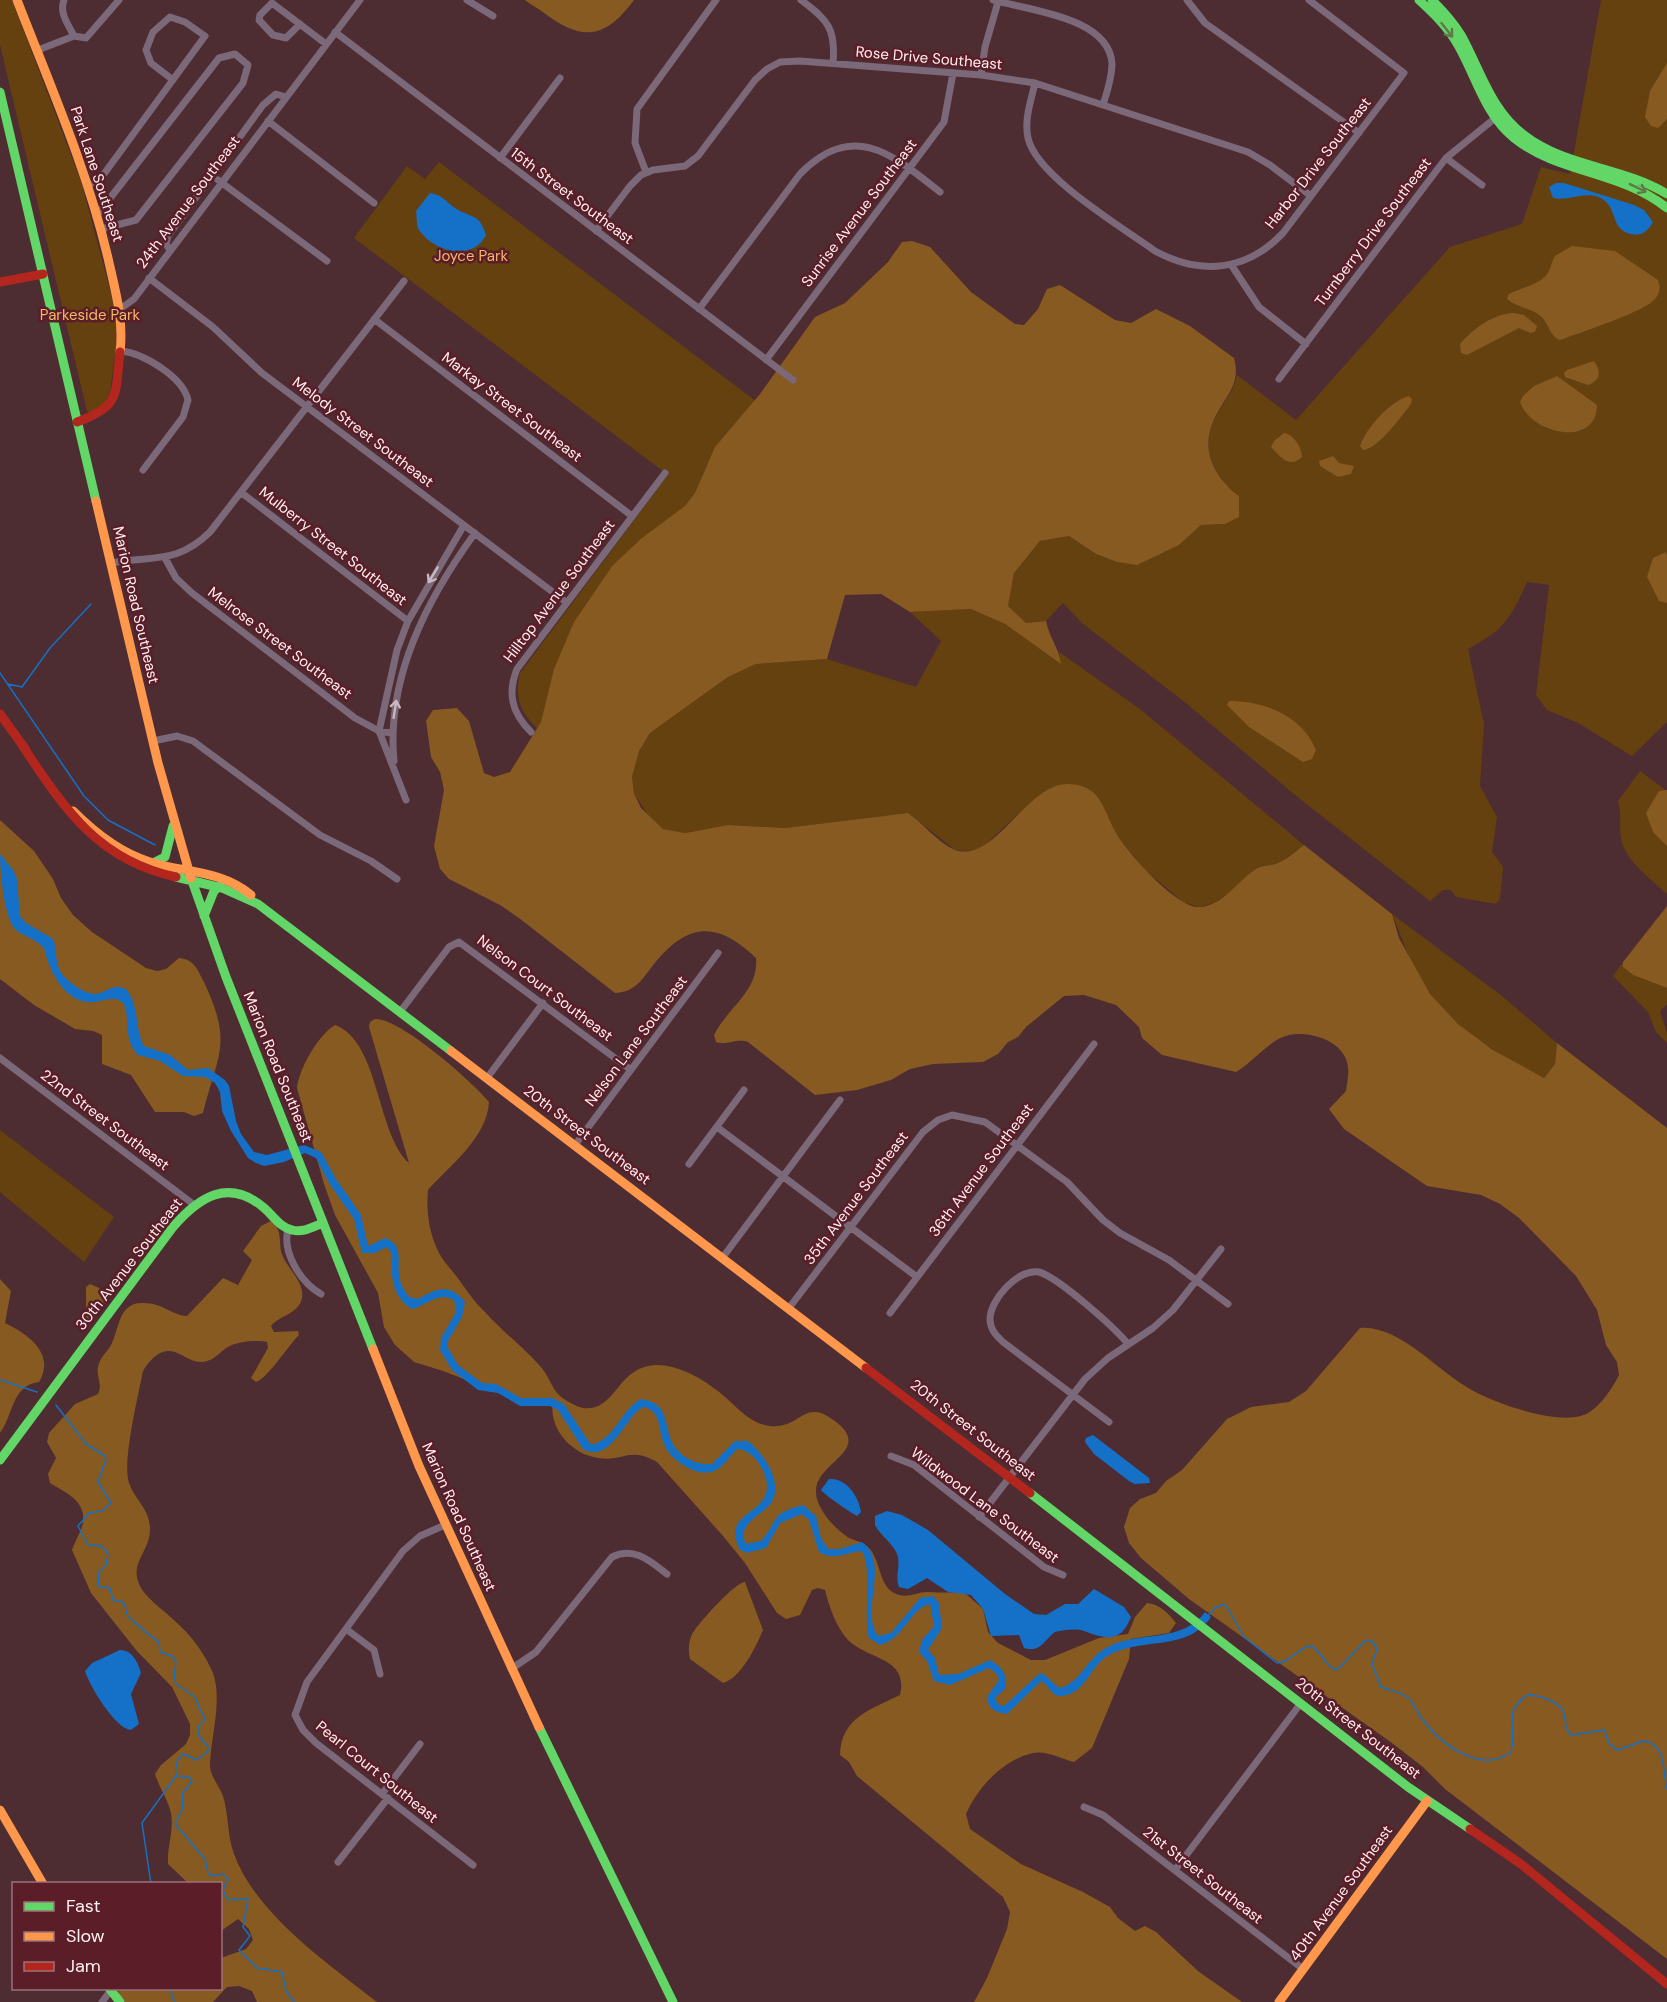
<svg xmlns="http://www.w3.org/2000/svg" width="1667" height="2002" font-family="'DM Sans',sans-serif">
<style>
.green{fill:#64410f;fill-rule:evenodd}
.forest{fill:#865a20}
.water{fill:#1571c7}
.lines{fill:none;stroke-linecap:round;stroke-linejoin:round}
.stream{stroke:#1571c7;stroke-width:1.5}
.street{stroke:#7b6879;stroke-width:7}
.fast{stroke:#63d668;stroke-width:9}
.slow{stroke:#ff974d;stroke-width:9}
.jam{stroke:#b3261e;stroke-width:9}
.oneway{stroke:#5f7a48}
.oneway2{stroke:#cab9c0}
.labels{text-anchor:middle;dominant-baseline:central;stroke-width:5;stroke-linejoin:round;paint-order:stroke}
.street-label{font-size:15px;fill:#ffeff0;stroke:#5b1e29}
.park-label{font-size:15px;fill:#f3b768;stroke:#5b1e29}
</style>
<rect width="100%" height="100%" fill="#4d2c32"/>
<path class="green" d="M0,0H12L81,181L116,312V347L110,393L102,408L90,413L87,411L0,45Z
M1601,0H1667V722L1632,756L1578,723L1547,710L1536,695L1549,585L1527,582C1511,618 1504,630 1468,649L1484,724L1480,786L1497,817L1492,852L1503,867L1500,899L1496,904L1456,897L1451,890H1443L1430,901L1295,795L1187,704L1082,623L1063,603L1046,621L1026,623L1008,606L1014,573L1040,541L1069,536L1096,554L1117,562L1137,564L1179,545L1201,525L1225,524L1239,496C1216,479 1200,450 1213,422C1221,405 1233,394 1237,375L1296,420L1450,247L1522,224L1541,167L1570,174ZM1588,401L1597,405C1594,437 1569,433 1545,428Z
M439,162L777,417L540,731C521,714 514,699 520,673L668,475L354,238L407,166L425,179Z
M971,609L1005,624L1060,663L1059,652L1140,709L1304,845L1279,863L1257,868L1229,893L1214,903L1199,907L1183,902L1145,870L1117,836L1094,793L1034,799L982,848L967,851L955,850L908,813L785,828L728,825L685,833L663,829L649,817L634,793L632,777L639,750L650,733L728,677L756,664L827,659L916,687L941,641L910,612Z
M1640,771L1667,791V900V894C1651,879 1626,862 1621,839C1619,826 1622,814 1618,801Z
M1392,914L1502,996L1557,1043L1555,1064L1544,1078C1504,1058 1456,1030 1429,993C1412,970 1403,940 1392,914Z
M1623,962V967L1633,975L1667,988V1004L1660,1011L1667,1033V1043L1656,1032L1648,1012L1613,976Z
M0,1130L114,1217L84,1262L0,1192Z"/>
<path class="forest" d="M525,0H634C605,39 583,42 544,13C538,8 531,5 525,0Z
M1667,63V119L1658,128L1651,126L1645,117L1650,91Z
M912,241L930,247L971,292L1015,324L1024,325L1038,309L1047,289L1060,285L1115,320L1131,323L1156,309L1190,326L1234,358C1242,386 1223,398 1213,422C1200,451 1216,479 1239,496V517L1225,524L1201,525L1179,545L1137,565L1117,562L1096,554L1069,536L1040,541L1014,573L1008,606L1026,623L1046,621C1049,637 1059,648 1061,664L1005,624L971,609L910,612L881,594L845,595L827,659L756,664L728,677L650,733L639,751L632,777L634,793L641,808L663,829L685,833L728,825L785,828L908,813C923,823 938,843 955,850C995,864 1027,782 1069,784C1078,784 1087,787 1094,793C1104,803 1109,821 1116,833C1127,852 1177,909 1200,907C1224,905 1237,881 1256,869C1262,865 1271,866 1278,863C1287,859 1296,851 1304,845L1392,914L1399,938L1430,994L1458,1024L1493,1050L1544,1078L1555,1064L1557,1043L1667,1128V1959L1445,1789L1423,1767L1392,1743L1189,1599L1141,1558L1129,1543L1124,1527L1130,1508L1140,1499L1156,1493L1166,1481L1182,1470L1227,1419L1251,1407L1289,1402L1306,1391L1360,1328C1400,1325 1437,1371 1470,1389C1494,1403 1562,1428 1588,1413C1601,1405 1612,1389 1619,1375L1617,1362L1606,1345L1597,1310L1576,1276L1519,1218L1500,1204L1481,1195L1427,1186L1344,1129L1329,1109L1346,1091C1347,1083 1349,1075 1348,1067C1346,1042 1311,1030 1289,1035C1270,1039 1253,1062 1236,1072L1162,1055L1142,1038L1139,1027L1116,1005L1084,995L1064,996L1026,1027L1018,1037L1008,1042L998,1054L983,1062L933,1064L910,1069L891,1080L857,1090L815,1095L748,1042C736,1038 727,1046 716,1042L714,1035C728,1007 759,991 756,958C718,922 689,921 654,964C642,979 636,992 615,993L519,918L500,905L449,879L440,869L434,846L444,790L440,772L431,757L426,721L433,710L457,708L469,721L484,773L494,777L510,772L541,722L554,669L574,622L613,565L642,538L685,506L695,493L715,447L760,394L815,317L845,303L888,262L902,242Z
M1572,246L1615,251L1658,280C1661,288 1660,295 1653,301C1642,312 1577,334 1560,340C1548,335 1549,321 1538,314C1528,308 1517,307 1507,299L1509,294C1520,288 1541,284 1547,274C1551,269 1551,262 1555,256Z
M1514,313L1524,315L1537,326L1535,332L1530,333L1519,328L1467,355L1461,353L1460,344C1474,328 1493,314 1514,313Z
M1594,361C1602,373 1600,380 1588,385L1565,377L1564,373L1567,370Z
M1557,376L1597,405C1597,448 1531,435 1520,402L1523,396L1534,386Z
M1409,396L1412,399L1411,404C1402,416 1378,449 1363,450L1360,446C1367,427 1389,402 1409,396Z
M1284,433C1293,434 1302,447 1302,457C1290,469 1280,457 1271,447L1274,441Z
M1333,456L1339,463L1354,466L1351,474L1338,477L1320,466L1319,461Z
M1666,552L1667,556V603L1659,601L1647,577L1653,558Z
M1229,701C1264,701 1302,715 1316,750L1312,759L1303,762L1249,727L1227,705Z
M1667,790V846L1653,832L1646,813L1659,791Z
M0,820L34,851L53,879L61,898L73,915L92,932L146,968L157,971L166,969L179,958C195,960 197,969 204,982C233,1044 218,1053 203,1113L194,1116L184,1112H155L131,1075L102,1064V1035L93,1031L75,1029L34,1005L0,979Z
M1667,906V988L1633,975L1623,967V962Z
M375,1019C399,1017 473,1082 489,1102C487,1138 450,1165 428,1190C426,1211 429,1232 438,1251C442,1260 451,1269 457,1277C466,1289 474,1302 485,1312C502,1331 523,1347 540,1366C548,1374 552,1389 559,1395C564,1400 577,1407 583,1408C617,1412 616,1366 657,1365C677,1365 700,1377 715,1389C734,1402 746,1423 770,1426C801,1429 803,1399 832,1419C877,1450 816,1461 816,1491C815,1506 833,1527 845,1535C851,1541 861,1540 868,1547C881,1559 878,1584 894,1593C907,1600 917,1591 929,1592C941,1593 953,1592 965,1593L983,1609L988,1632L998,1643L1031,1660H1045L1099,1638L1128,1634L1135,1617L1147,1603C1160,1604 1168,1613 1176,1623L1169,1633L1131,1639L1129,1659L1092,1748L1074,1762C1062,1759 1046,1750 1033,1753C1003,1760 978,1787 966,1814L970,1829L1021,1864L1083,1892L1110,1907L1118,1918L1135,1931L1145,1926L1156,1932L1198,1971L1242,2002H974L987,1978L1007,1929L1010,1912L1003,1897L857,1776L849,1762L840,1755C841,1717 872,1709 900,1695C909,1657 868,1660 848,1640C836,1627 829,1606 825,1590L818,1588L812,1590L800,1615L786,1619L777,1613L745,1563L723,1536L657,1462C629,1446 624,1462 598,1458C571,1454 548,1428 553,1401L516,1399L443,1371L414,1362L395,1345L384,1327L378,1293L335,1215L324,1184L297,1088C299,1069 318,1035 335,1025C380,1042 376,1133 409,1163L369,1027L370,1022Z
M271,1221C282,1230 279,1238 281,1251C285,1267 305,1281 302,1298C299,1314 280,1315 271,1326L274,1332L298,1331L299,1335C288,1346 267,1379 256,1382L251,1378L268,1348L267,1342C257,1340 240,1341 230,1346C219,1351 216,1361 202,1362C187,1363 178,1347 163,1352C154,1355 148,1363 143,1371C138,1397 124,1454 128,1479C132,1498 149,1507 150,1527C151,1554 125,1564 143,1591C152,1603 165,1611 176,1622C191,1635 205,1654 213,1673C223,1701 210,1739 210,1767C211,1777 220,1787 223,1796C229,1815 227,1835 234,1854C256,1914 327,1963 377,2002H257L252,1991L239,1986L227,1987L213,2002H125L119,1995L118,1989L220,1988L221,1958L246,1949L253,1940L249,1929L238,1919L221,1931L220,1884L188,1883L168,1864C167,1846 174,1831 171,1813C169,1802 159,1787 155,1774L161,1765L186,1744L190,1735V1724L172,1687L136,1650L91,1593L72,1550C75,1541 82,1530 83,1522C86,1500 64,1492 50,1483L48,1474L56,1458L47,1442L49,1433L75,1404L98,1394C103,1384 96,1378 98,1367C100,1356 108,1352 112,1343C119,1328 119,1302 143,1303C163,1303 171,1315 187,1316L223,1278L238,1285L252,1260L243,1251L261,1226Z
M0,1279L11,1291L5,1323C28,1334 56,1354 39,1382C11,1386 14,1414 0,1433Z
M90,1284L99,1288L108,1300L89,1324L86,1321V1287Z
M745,1582L763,1630C756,1647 741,1678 723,1683L690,1659C688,1650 688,1640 694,1631C700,1622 735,1582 745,1582Z"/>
<path class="water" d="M1556,183H1564L1634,205L1644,210L1653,222C1646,234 1638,238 1625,232C1614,226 1615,213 1608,204C1592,186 1572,202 1553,198L1549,187Z
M430,193C443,195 445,201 455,208C470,218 480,213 486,235C473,262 434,252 419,230C416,225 417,217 416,211Z
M0,854L13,870L17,879L20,916L26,923L53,939C57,949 55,961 60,971C66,981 88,998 100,993C110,989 115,984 126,989C140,1006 134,1028 144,1046L170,1055L188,1070L208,1068L225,1080L229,1086L236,1121L241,1134L254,1152L267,1155L304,1145L321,1152L336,1179L361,1215L368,1246L385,1238C404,1245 397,1259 399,1275C400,1284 404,1290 409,1297L418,1299C437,1288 450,1283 465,1302L462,1317L448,1341V1348L458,1365L482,1383L496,1384L521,1398H552L564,1404L591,1445C616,1439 621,1409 641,1399C670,1404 663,1422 672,1442C678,1456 697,1466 712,1464L735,1441H748C764,1454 784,1483 771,1503C761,1517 736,1523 746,1544L761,1541C780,1519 769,1514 803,1505L816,1516L821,1538L828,1549H840L862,1542C891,1563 859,1611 878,1636L891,1633L920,1598L933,1596L939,1603L942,1628L928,1650L935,1658L939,1675L958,1674L990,1660C1002,1667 1007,1673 1006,1688L995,1698L999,1705L1004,1706L1040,1673C1050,1676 1053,1686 1061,1688C1085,1679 1086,1655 1114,1644C1144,1632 1183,1642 1205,1612L1211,1617C1187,1652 1142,1637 1109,1655C1090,1665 1086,1694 1062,1696C1051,1697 1049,1685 1041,1681L1007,1714C995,1712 988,1709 987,1697L999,1680L996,1673L989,1668L950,1685L934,1681L927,1661L919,1652L922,1640L934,1626L930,1604C910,1608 904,1639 880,1645L869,1638C863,1618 873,1561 861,1551C845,1553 834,1561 819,1552L809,1520L802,1514L780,1523L766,1548L747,1553L740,1550C723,1516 756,1516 765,1496C773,1479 755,1449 737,1449C731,1455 722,1468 714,1471C697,1478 670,1460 664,1444C658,1431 662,1410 643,1407C625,1416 611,1465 583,1449L558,1410L550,1406H520L498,1393L478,1390L452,1370L440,1350L441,1338L455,1314L456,1304L452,1299C437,1292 426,1306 412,1309C390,1295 392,1275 391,1252L386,1247L375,1253H362L354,1219L329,1183L316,1158L305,1153L284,1162L264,1166L256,1163L248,1158L231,1131L222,1111L220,1092L215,1083L205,1077L183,1076L160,1061L138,1055C121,1037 132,1013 122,1002C114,995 103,1001 94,1002C65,1005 49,970 44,948C36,939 25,937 16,930C4,919 0,871 0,854Z
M1093,1435L1149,1478L1150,1483L1135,1484L1129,1481L1094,1454L1085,1442L1086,1438Z
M829,1479C847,1478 859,1497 861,1512L857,1516C850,1512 826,1496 821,1490Z
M887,1511L902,1515L928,1530L1005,1594L1034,1614L1046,1615L1065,1604H1078L1094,1589L1124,1607L1131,1617C1120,1644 1106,1639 1084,1631C1076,1628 1064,1630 1055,1632C1044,1640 1041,1653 1024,1648L1019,1635L991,1636L983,1609L971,1595L948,1592L927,1578L908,1589L899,1587C895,1577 900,1567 898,1557C894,1543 881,1537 875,1525V1516Z
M120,1650C132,1650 138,1662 141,1673L131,1694L139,1724L131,1730C115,1729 89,1685 85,1671L92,1663Z"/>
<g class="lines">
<path class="stream" d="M0,673L84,796L108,820L155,845
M8,684L22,687L50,648L91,604
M0,1380L37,1392
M56,1405L86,1444L105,1456L106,1460L98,1482L111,1503L102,1511L89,1513L78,1526L88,1545L102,1546L108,1554L106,1565L98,1573L99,1587L110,1588L113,1600L123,1602C127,1608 124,1611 128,1616C138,1625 147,1635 159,1642L160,1652L172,1656L176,1662L174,1677L176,1684L195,1697L205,1720L199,1725V1736L208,1747V1751L197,1760L183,1754C176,1759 175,1767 176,1776
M1208,1616L1215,1608L1225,1604L1244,1637L1277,1663C1292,1662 1297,1647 1311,1646C1323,1652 1324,1666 1337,1670L1366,1640L1372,1641L1377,1649L1372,1664L1381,1687C1389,1690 1400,1692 1407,1697C1414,1702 1417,1713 1423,1720C1440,1744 1482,1775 1511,1752C1518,1729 1501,1713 1527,1695C1538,1695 1559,1701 1563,1711C1567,1720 1563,1727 1571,1735L1604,1730L1610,1745L1618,1750L1643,1741C1667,1744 1662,1769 1667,1789
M177,1776L189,1777L192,1781L183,1793L182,1810L175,1824L205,1859L208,1873L211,1876L223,1874L228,1879L223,1890L228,1900L248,1899L243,1927L250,1936L239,1950L257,1968L282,1972L286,1991L294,2002
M151,1884L142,1823L176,1776
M170,1988L174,2002"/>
<path class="street" d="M64,0C59,13 68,24 74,36
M467,0L493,16
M801,0C828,20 836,29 833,63
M993,0C1027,10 1110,17 1112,64C1112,78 1107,92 1103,105
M1187,0L1205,23L1359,133
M300,24L286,38L273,35L259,20L260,15L272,3L326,44
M335,32L793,380
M38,50L74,36L86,38L119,0
M981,75L985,47L998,2
M1035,83C1031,101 1024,119 1028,138C1036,176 1122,227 1155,251C1201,276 1247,271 1283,233L1404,73L1309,0
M268,121L374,203
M500,158L560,78
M1446,158L1482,185
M646,172L635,143L637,109L716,0
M218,180L327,261
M87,186L101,178L205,36L185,22L170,17L153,32L146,50L151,63L173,80
M97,215L219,58L235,54L248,65L243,83L136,220L101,229
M596,231L630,186L641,175L653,170L685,166L698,156L755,80L767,69L780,62L800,61L981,75L1035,83L1248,152L1270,165L1311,196
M170,250L166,244L168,236L263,105L276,94L286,97
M1232,266L1259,307L1306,344
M149,278L213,327L262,373L566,602
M120,309L134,299L360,0
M699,309L800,174C853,120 892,154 940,192
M374,319L632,516
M121,351C143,353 183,377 188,400L183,417L143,470
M766,360L944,122L953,73
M1279,379L1446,158L1499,115
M242,493L408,621
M165,558L176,578L192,593L355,718L379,731L391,733
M111,563C153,555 176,565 210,532L404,281
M531,732C512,713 507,694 517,669L665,473
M153,741L177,736L193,741L320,835L371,861L397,879
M394,761C386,678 427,599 475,533
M406,800L379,731L397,650L408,621L464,525
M400,1012L449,947L459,942L631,1070
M0,1058L193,1204
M487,1078L543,1003
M717,1127L917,1277
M575,1145L718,953
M689,1164L744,1090
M288,1229C282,1252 300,1282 321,1294
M723,1257L840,1100
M789,1308L923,1132L938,1120L952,1115L985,1122L1067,1182L1103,1220L1120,1233L1169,1260L1228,1304
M890,1313L1094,1044
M1109,1422L1003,1342C997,1336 990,1330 990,1319C990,1300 1018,1268 1039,1272C1058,1277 1115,1328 1128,1344
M891,1456L914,1465L1044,1567L1063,1575
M979,1517L1085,1379L1108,1358L1153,1328L1173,1310L1221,1249
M445,1525L420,1536L403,1551L307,1682L295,1715L303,1730L316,1743L473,1865
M346,1629L374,1650L380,1674
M511,1669L536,1652L612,1557C634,1546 650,1561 667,1574
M382,1794L420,1744
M1084,1807L1103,1815L1303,1969
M338,1862L388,1798
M1175,1870L1301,1703
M102,2002L111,1990"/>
<path class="fast" d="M1419,0C1434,14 1448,27 1458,45C1476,76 1485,115 1514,138C1559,174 1619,170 1667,208
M1432,0C1443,11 1453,22 1461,35C1480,69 1491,111 1524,135C1565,167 1623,167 1667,194
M0,92L96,501
M153,863L165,857L173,826
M176,877L222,888L258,904L451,1051
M191,878L226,977L373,1349
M204,916L214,891L220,886
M0,1460L173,1227C199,1197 228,1178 263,1207C273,1215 279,1227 292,1230C303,1233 313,1227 323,1223
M1030,1493L1408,1787L1470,1829
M539,1727L673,2002
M109,1988L120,2002"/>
<path class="slow" d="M17,0C50,85 87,169 108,258C115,290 124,319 120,352
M96,501L158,763L191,878
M73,811C95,833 120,853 150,862C185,873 222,870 251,895
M451,1051L866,1368
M373,1349L419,1466L539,1727
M0,1810L43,1884
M1279,2002L1427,1801"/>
<path class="jam" d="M0,282L43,274
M77,422C121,406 115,395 120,352
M0,714L26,750
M22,745C64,808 97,860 176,877
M866,1368L1030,1493
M1470,1829L1521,1864L1667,1984"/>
</g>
<defs><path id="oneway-shaft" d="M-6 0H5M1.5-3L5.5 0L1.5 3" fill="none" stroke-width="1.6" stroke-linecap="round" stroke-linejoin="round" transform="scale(1.5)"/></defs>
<g class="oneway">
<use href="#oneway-shaft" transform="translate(1447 30) rotate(52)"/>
<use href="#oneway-shaft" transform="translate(1638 188) rotate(26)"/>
</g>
<g class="oneway2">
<use href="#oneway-shaft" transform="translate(433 575) rotate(121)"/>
<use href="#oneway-shaft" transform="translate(395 709) rotate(-81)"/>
</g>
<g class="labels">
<g class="street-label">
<text transform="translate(929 58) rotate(5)">Rose Drive Southeast</text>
<text transform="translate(1318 163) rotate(-52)">Harbor Drive Southeast</text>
<text transform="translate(97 174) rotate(72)">Park Lane Southeast</text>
<text transform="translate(572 196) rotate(37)">15th Street Southeast</text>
<text transform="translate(188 202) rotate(-53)">24th Avenue Southeast</text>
<text transform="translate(859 213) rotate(-53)">Sunrise Avenue Southeast</text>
<text transform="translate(1373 232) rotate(-53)">Turnberry Drive Southeast</text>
<text transform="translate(512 407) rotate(37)">Markay Street Southeast</text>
<text transform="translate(363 432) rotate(37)">Melody Street Southeast</text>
<text transform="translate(333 546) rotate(38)">Mulberry Street Southeast</text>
<text transform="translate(559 591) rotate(-53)">Hilltop Avenue Southeast</text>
<text transform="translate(136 605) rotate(77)">Marion Road Southeast</text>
<text transform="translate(280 643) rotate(37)">Melrose Street Southeast</text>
<text transform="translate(545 988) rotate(37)">Nelson Court Southeast</text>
<text transform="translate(636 1041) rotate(-53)">Nelson Lane Southeast</text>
<text transform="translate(278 1067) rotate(68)">Marion Road Southeast</text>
<text transform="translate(105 1120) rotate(37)">22nd Street Southeast</text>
<text transform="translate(587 1135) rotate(37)">20th Street Southeast</text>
<text transform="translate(981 1170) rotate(-53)">36th Avenue Southeast</text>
<text transform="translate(856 1198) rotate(-53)">35th Avenue Southeast</text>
<text transform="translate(129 1264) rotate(-52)">30th Avenue Southeast</text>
<text transform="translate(973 1430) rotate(38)">20th Street Southeast</text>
<text transform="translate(985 1505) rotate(37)">Wildwood Lane Southeast</text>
<text transform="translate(459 1517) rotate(66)">Marion Road Southeast</text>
<text transform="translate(1358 1728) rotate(38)">20th Street Southeast</text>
<text transform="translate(377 1772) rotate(39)">Pearl Court Southeast</text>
<text transform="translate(1203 1875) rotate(38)">21st Street Southeast</text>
<text transform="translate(1341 1893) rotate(-54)">40th Avenue Southeast</text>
</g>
<g class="park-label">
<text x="471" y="256">Joyce Park</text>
<text x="90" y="315">Parkeside Park</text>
</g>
</g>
<rect x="12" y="1882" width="210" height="108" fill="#5b1e29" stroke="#9d7279" stroke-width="1.5"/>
<rect x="24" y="1902" width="30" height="9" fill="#63d668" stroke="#9d7279" stroke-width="1.5"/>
<text x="66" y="1912" font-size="18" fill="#ffeff0">Fast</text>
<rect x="24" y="1932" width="30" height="9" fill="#ff974d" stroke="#9d7279" stroke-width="1.5"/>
<text x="66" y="1942" font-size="18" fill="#ffeff0">Slow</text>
<rect x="24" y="1962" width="30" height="9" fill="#b3261e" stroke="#9d7279" stroke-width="1.5"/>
<text x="66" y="1972" font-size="18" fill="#ffeff0">Jam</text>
</svg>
